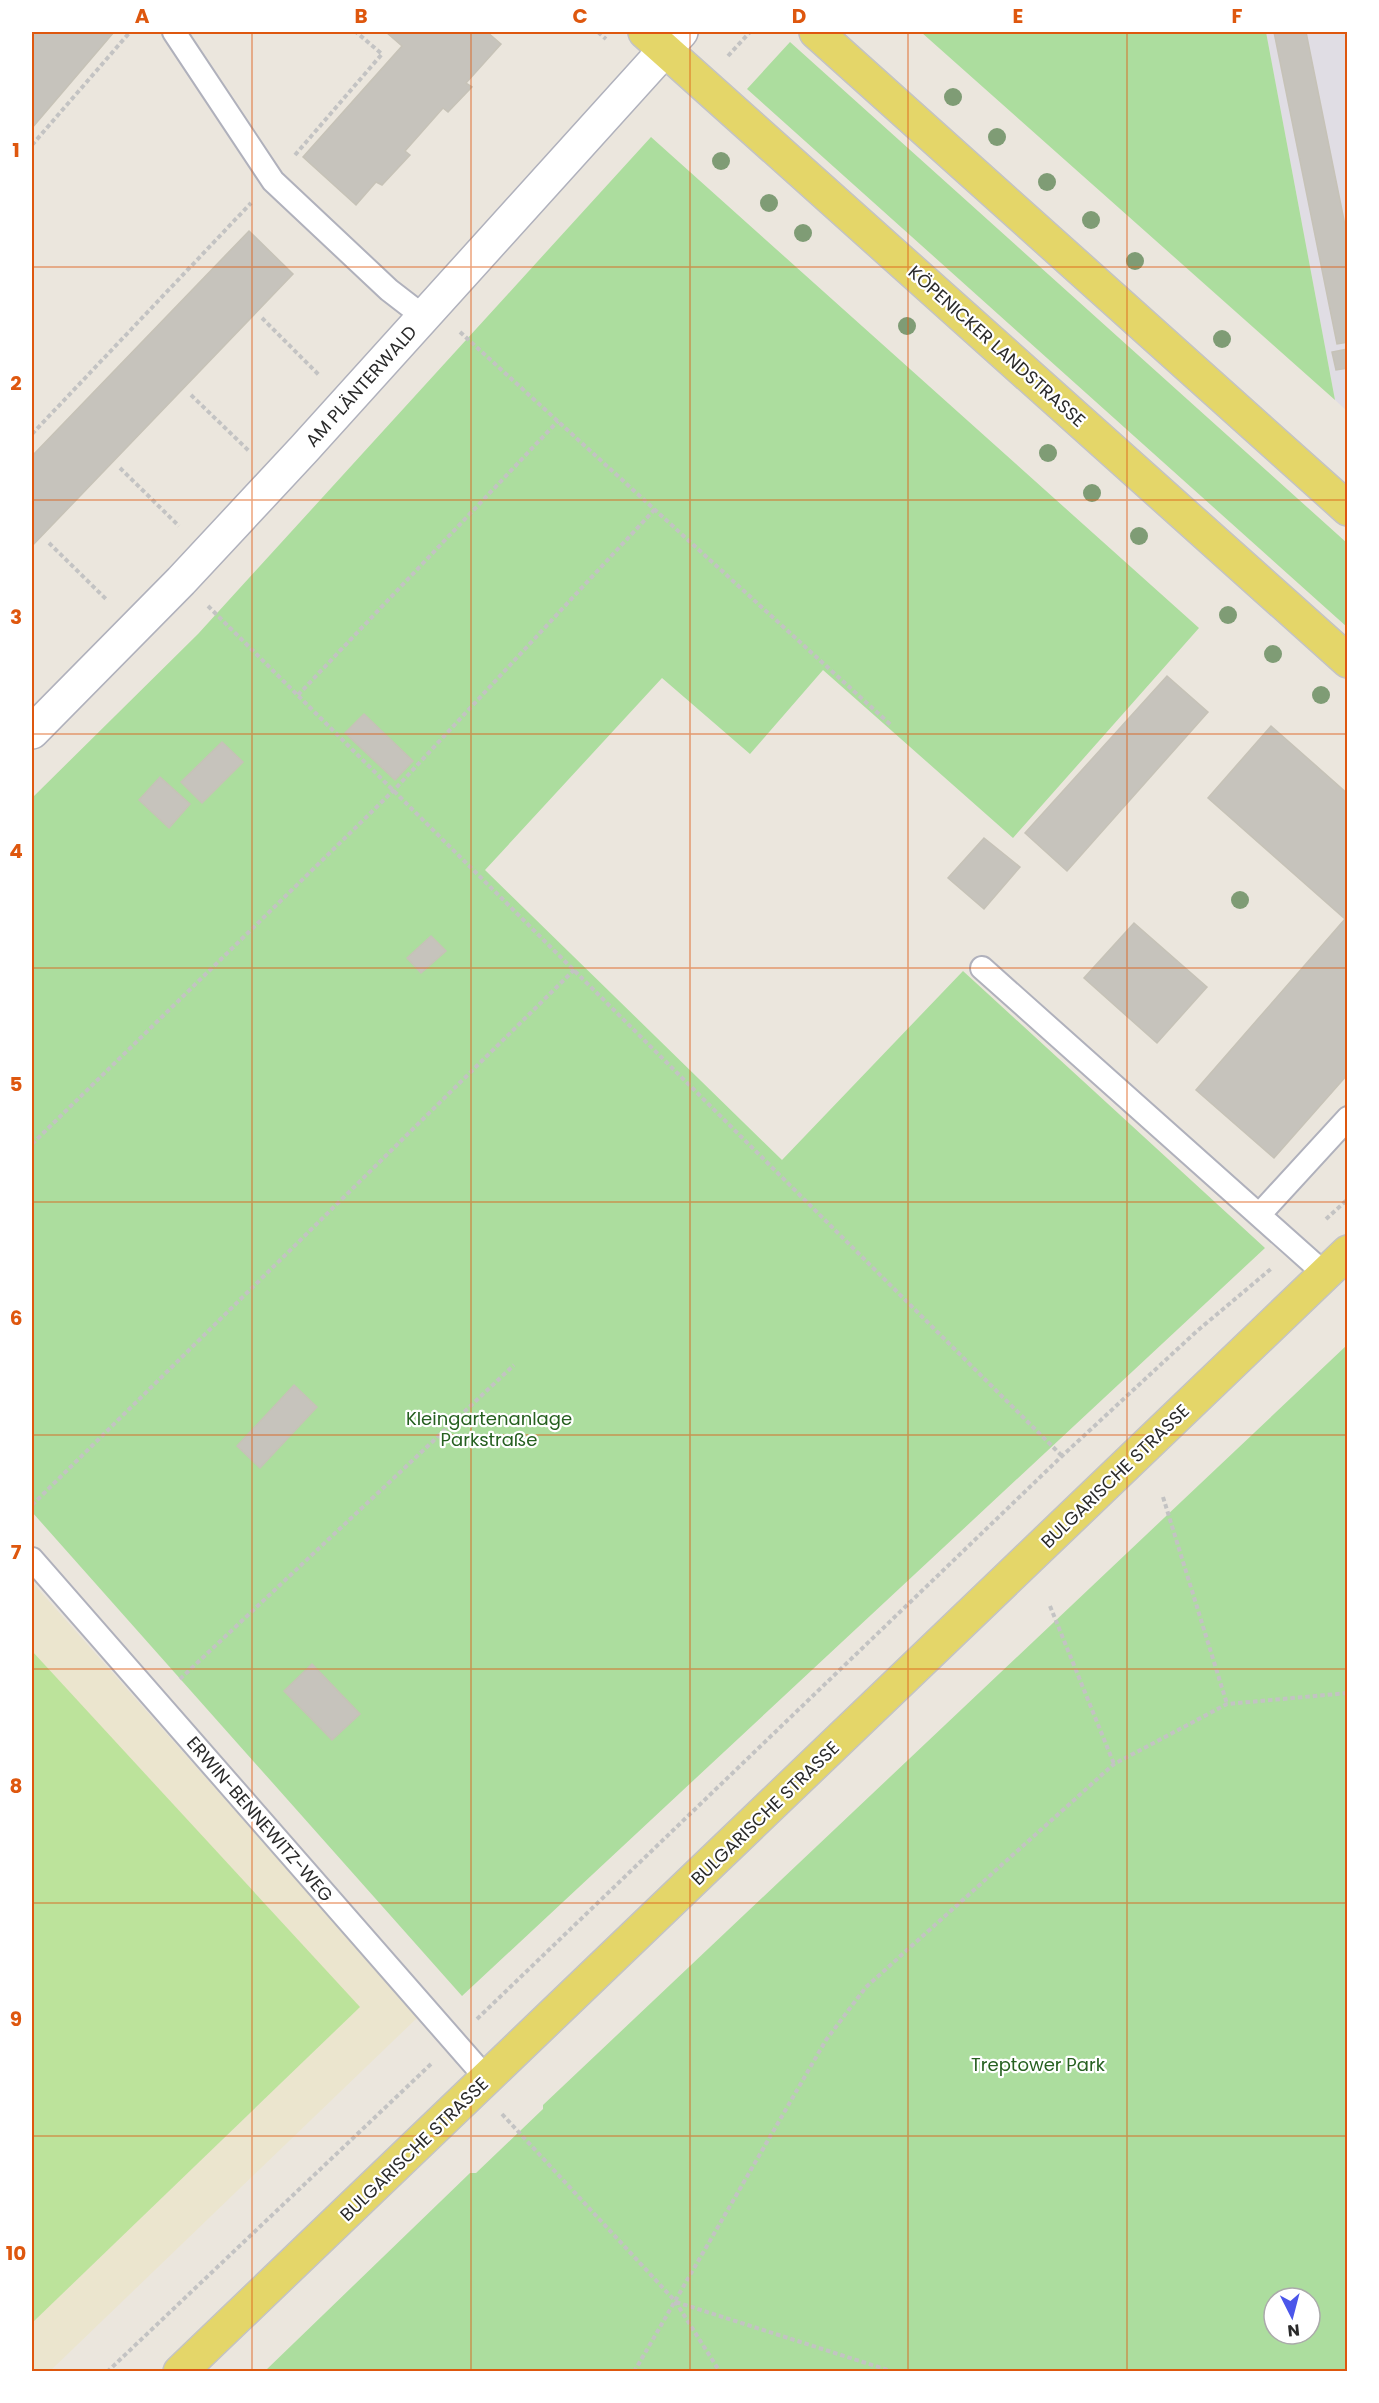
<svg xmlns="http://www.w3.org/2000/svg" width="1379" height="2403" font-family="Poppins,sans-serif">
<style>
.industrial{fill:#e0dde4}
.education{fill:#ebe5ce}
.green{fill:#acdd9e;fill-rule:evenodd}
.pitch{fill:#bce39b}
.building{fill:#c6c3bc;stroke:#c6c2b7;stroke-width:1.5}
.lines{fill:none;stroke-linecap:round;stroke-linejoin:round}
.lane-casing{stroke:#b0b1bc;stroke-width:26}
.street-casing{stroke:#b0b1bc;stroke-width:36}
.primary-casing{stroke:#c3c3c3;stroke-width:36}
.path{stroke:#c3c3c3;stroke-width:4;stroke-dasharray:4.5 3;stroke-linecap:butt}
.lane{stroke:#fff;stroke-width:22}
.street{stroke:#fff;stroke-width:33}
.primary{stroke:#e4d669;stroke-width:33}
.tree{fill:#7f9c75}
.grid{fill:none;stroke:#de570e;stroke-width:1.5;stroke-opacity:0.55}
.labels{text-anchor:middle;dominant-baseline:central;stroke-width:4.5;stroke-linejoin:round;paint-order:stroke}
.street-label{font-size:18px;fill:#2a2a2a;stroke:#fff}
.park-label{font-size:18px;fill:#266020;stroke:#fff}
.neatline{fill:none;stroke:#de570e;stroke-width:2}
.grid-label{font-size:20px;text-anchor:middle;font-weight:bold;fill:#de570e}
</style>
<rect width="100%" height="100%" fill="#ebe6dd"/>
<path class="industrial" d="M1266,32H1347V411L1335,400Z"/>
<path class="education" d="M32,1582L418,2017L49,2372L32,2371Z"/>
<path class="green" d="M921,32H1266L1335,400Z
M790,42L1347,543V627L747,89Z
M651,137L1199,628L1013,838L823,670L750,754L662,678L485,870L782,1160L963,971L1265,1248L462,1996L32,1512V798L198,634Z
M1347,1345V2371H265L470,2173H476L543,2109V2105ZM1274,2298H1310V2334H1274Z"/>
<path class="pitch" d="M32,1651L360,2007L32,2323Z"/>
<path class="building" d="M32,32H114L32,128Z
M386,32H487L501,44L466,83L472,87L448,112L443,108L405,151L410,155L382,185L376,182L356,205L303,157L402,46Z
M1274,32H1306L1348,240V342L1337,344Z
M249,231L293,274L32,546V456Z
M1348,349V368L1336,370L1332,352Z
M1167,676L1208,712L1067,871L1025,833Z
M364,714L413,761L395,780L345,733Z
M1271,726L1348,794V1074L1274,1158L1196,1090L1345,919L1208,798Z
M222,742L243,762L202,803L181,782Z
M160,777L190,804L169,828L139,800Z
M984,838L1020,867L984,909L948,878Z
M1134,923L1207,987L1157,1043L1084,978Z
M431,936L446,951L421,973L407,958Z
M294,1385L317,1407L260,1468L237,1446Z
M312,1664L360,1714L332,1740L284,1691Z"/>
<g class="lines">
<g class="lane-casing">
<path id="lane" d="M174,32L273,181L389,290L424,317
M982,968L1325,1274
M1259,1215L1348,1118
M32,1559L487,2079"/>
</g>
<g class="street-casing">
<path id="street" d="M32,732L181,581L304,449L681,32"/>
</g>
<g class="primary-casing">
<path id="primary" d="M645,32L1348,661
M816,32L1348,509
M180,2372L1348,1252"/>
</g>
<path class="path" d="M598,32L606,39
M728,56L750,32
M32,145L130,32
M295,155L382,54L356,32
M262,318L320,376
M460,332L892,726
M191,395L249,451
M32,434L251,203
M120,468L179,526
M49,543L107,600
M208,606L1062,1456
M298,695L558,421
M32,1144L394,790L655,509
M1326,1219L1348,1199
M1163,1497L1227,1704
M32,1505L575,969
M1050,1606L1114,1764
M180,1679L514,1365
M477,2019L1062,1456L1197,1331L1272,1268
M502,2114L675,2301L720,2372
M676,2302L894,2372
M107,2372L431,2064
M634,2372L826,2040L866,1987L1114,1764L1227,1704L1348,1693"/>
<use href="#lane" class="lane"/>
<use href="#street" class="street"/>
<use href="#primary" class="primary"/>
</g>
<g class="tree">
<circle cx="953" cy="97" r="9"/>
<circle cx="997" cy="137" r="9"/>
<circle cx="721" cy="161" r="9"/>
<circle cx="1047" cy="182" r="9"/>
<circle cx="769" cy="203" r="9"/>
<circle cx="1091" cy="220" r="9"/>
<circle cx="803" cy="233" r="9"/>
<circle cx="1135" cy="261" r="9"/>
<circle cx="907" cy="326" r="9"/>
<circle cx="1222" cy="339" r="9"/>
<circle cx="1048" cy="453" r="9"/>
<circle cx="1092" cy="493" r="9"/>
<circle cx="1139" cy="536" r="9"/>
<circle cx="1228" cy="615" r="9"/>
<circle cx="1273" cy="654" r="9"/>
<circle cx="1321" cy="695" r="9"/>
<circle cx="1240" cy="900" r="9"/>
</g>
<path class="grid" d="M252,32V2372M471,32V2372M690,32V2372M908,32V2372M1127,32V2372M32,267H1348M32,500H1348M32,734H1348M32,968H1348M32,1202H1348M32,1435H1348M32,1669H1348M32,1903H1348M32,2136H1348"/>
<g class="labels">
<g class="street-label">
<text transform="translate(997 346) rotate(42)">KÖPENICKER LANDSTRASSE</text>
<text transform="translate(361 386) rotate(-48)">AM PLÄNTERWALD</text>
<text transform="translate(1115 1476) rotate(-44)">BULGARISCHE STRASSE</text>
<text transform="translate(765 1813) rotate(-44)">BULGARISCHE STRASSE</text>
<text transform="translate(260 1819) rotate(49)">ERWIN-BENNEWITZ-WEG</text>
<text transform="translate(414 2149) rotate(-44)">BULGARISCHE STRASSE</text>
</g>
<g class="park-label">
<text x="489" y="1418">Kleingartenanlage<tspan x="489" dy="21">Parkstraße</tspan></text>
<text x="1038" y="2064">Treptower Park</text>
</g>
</g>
<rect width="1379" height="2403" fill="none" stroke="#ffffff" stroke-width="66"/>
<g transform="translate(1292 2316) rotate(174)"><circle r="28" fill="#ffffff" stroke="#aaaaaa" stroke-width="1.5"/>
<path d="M0-4.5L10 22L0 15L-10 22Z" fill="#4b56ea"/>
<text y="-9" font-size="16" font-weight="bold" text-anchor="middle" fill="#2a2a2a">N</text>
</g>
<rect x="33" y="33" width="1313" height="2337" class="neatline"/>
<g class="grid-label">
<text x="142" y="23">A</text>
<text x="361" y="23">B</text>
<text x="580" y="23">C</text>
<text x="799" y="23">D</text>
<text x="1018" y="23">E</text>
<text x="1237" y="23">F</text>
<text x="16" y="157">1</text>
<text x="16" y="390">2</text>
<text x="16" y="624">3</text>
<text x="16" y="858">4</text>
<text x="16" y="1091">5</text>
<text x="16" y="1325">6</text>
<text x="16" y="1559">7</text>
<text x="16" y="1793">8</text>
<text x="16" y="2026">9</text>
<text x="16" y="2260">10</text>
</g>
</svg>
